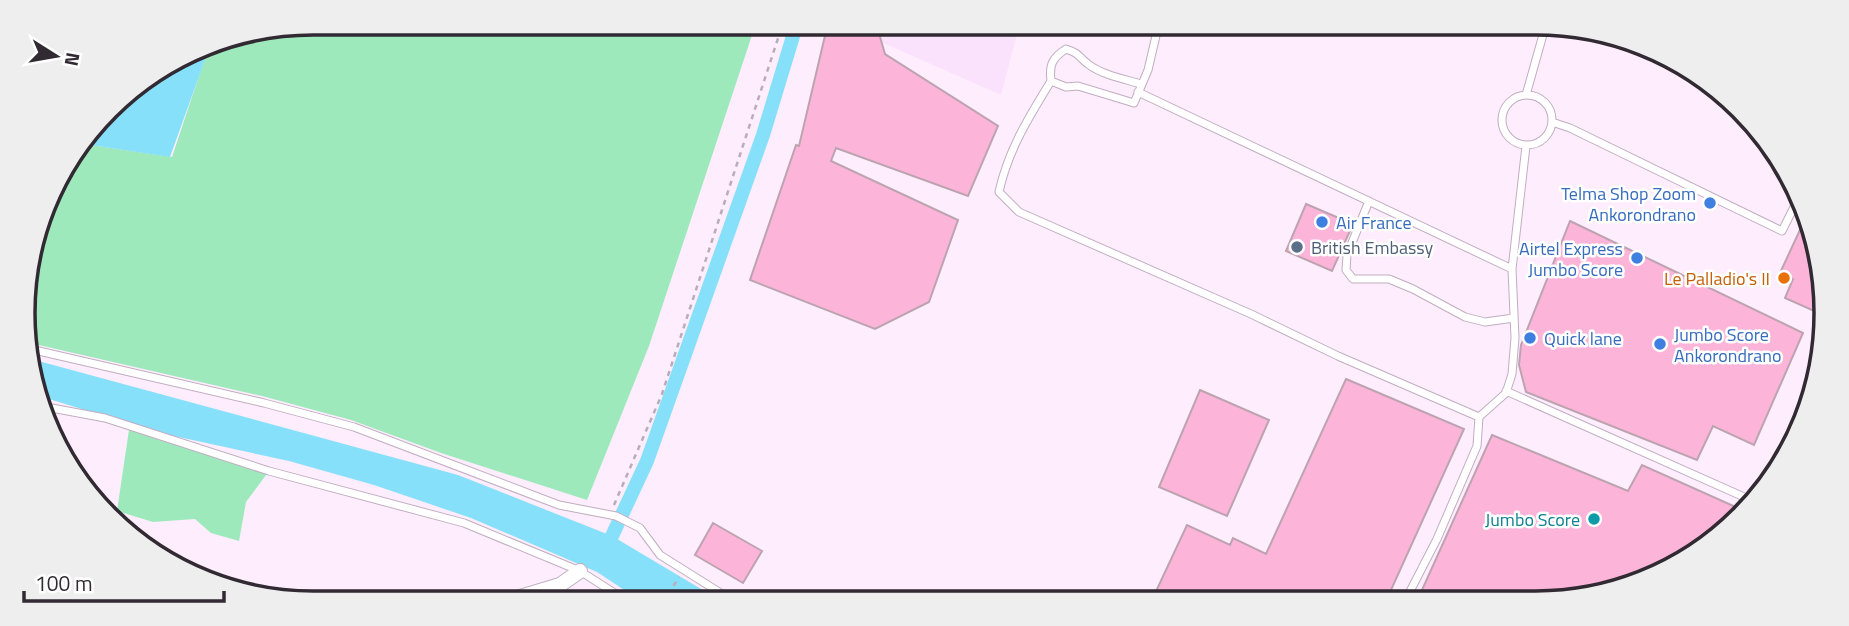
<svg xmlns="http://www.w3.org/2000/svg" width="1849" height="626" font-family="'Titillium Web',sans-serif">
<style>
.built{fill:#fbe2fc}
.green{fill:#9ee9bc}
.water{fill:#86e0fa}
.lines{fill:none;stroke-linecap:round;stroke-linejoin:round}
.canal{stroke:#86e0fa;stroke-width:14}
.building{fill:#fcb5d9;stroke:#bda3b0;stroke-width:2}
.lane-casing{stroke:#c1aec1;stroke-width:9}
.street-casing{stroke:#c1aec1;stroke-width:16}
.path{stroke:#baadbb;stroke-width:2.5;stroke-dasharray:5 5;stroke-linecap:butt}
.lane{stroke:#fff;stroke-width:7}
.street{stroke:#fff;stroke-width:14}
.shop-dot{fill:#3f7fe0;stroke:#fff;stroke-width:2.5}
.service-dot{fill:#5c6f8a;stroke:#fff;stroke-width:2.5}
.food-dot{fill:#e8710a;stroke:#fff;stroke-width:2.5}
.culture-dot{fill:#0f9aa8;stroke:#fff;stroke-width:2.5}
.labels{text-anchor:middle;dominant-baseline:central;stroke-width:5;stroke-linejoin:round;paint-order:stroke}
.shop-label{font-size:18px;fill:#366cbe;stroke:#fff;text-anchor:start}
.service-label{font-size:18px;fill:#4e5e75;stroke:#fff;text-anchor:start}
.food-label{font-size:18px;fill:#c56008;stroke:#fff;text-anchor:end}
.culture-label{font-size:18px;fill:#0d838f;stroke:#fff;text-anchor:end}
.rim{fill:none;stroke:#312a32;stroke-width:3.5}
</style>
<rect width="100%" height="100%" fill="#fdedfd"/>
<path class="built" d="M883,23H1020L1001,95L881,42Z"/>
<path class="green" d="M374,23H518L582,27L583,23H756L649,346L587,500L441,453L351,420L262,396L30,343L25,276L53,184L84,144L172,157L210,43L282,29L292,34Z
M130,423L269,471L246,502L239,541L211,533L195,519L153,522L117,511Z"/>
<path class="water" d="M211,43L170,157L84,144L121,95L202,45Z
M31,359L458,475L612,536L723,602L644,603L597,572L471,518L374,485L289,461L160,433L36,395L33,388Z"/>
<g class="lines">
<path class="canal" d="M612,536L647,461L763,135L797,23"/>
</g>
<path class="building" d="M828,23H876L885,54L998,126L968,196L836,148L831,161L958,220L929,302L875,329L750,280L796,145L799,146Z
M1306,204L1353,224L1332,271L1286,251Z
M1805,219L1824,275L1821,314L1785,298L1793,279L1780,273Z
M1570,221L1803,333L1754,445L1713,426L1697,460L1526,392L1519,365L1521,345Z
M1346,379L1464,429L1386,601L1151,602L1187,525L1230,545L1233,538L1266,554Z
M1200,390L1269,420L1227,516L1159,487Z
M1492,435L1628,491L1642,465L1738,508L1728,531L1664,573L1573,601H1417Z
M713,523L762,551L743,583L695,555Z"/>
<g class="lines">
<g class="lane-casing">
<path id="lane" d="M1051,81C1029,117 1008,150 999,192L1019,212L1251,314L1338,356L1479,417L1506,393L1512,374L1515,338L1512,269L1526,146
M1141,84C1124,79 1102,75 1088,64C1077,56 1081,54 1066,49C1052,58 1049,65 1051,81L1066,87L1078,86L1134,103L1148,70L1159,23
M1138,92L1512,269
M1502 120a25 25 0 1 1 50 0a25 25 0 1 1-50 0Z
M1526,95L1546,24
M1552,122L1570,128L1782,231L1798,199
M1369,201L1347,255L1346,270L1353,279H1389L1413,289L1465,317L1485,322L1514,318
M30,349L264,403L354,427L559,505L616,516L640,528L660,555L735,602
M1506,391L1753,501
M41,406L105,418L269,471L464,523L580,571L630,603
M1405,601L1437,539L1477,446L1479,417"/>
</g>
<g class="street-casing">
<path id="street" d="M500,603L560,585L580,571"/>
</g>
<path class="path" d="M614,505L662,394L783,23
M663,603L679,577"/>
<use href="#lane" class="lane"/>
<use href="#street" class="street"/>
</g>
<g class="shop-dot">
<circle cx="1710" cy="203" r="7"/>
<circle cx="1322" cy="222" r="7"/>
<circle cx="1637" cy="258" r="7"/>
<circle cx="1530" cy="338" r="7"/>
<circle cx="1660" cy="344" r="7"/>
</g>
<circle class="service-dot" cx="1297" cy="247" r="7"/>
<circle class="food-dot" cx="1784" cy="278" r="7"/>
<circle class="culture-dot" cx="1594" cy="519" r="7"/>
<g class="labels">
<g class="shop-label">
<text x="1696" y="193" text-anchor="end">Telma Shop Zoom<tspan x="1696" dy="21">Ankorondrano</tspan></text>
<text x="1336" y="222">Air France</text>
<text x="1623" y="248" text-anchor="end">Airtel Express<tspan x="1623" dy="21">Jumbo Score</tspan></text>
<text x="1674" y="334">Jumbo Score<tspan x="1674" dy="21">Ankorondrano</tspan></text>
<text x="1544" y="338">Quick lane</text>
</g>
<g class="service-label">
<text x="1311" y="247">British Embassy</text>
</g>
<g class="food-label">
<text x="1770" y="278">Le Palladio's II</text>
</g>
<g class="culture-label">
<text x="1580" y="519">Jumbo Score</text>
</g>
</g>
<path d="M0 0H1849V626H0ZM313 35H1536A278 278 0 0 1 1814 313V313A278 278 0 0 1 1536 591H313A278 278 0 0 1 35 313V313A278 278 0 0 1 313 35Z" fill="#efeeef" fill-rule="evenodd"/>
<path class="rim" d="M313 35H1536A278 278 0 0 1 1814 313V313A278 278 0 0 1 1536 591H313A278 278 0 0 1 35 313V313A278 278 0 0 1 313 35Z"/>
<g transform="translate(56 56) rotate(101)" stroke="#ffffff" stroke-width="5" paint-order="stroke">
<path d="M0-5L12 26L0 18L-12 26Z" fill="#312a32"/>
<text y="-10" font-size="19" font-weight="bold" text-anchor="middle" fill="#312a32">N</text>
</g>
<path d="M24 591v10h200v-10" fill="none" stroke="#312a32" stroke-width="3.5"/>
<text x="35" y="591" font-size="21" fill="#312a32" stroke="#ffffff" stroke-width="5" paint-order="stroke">100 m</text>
</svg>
